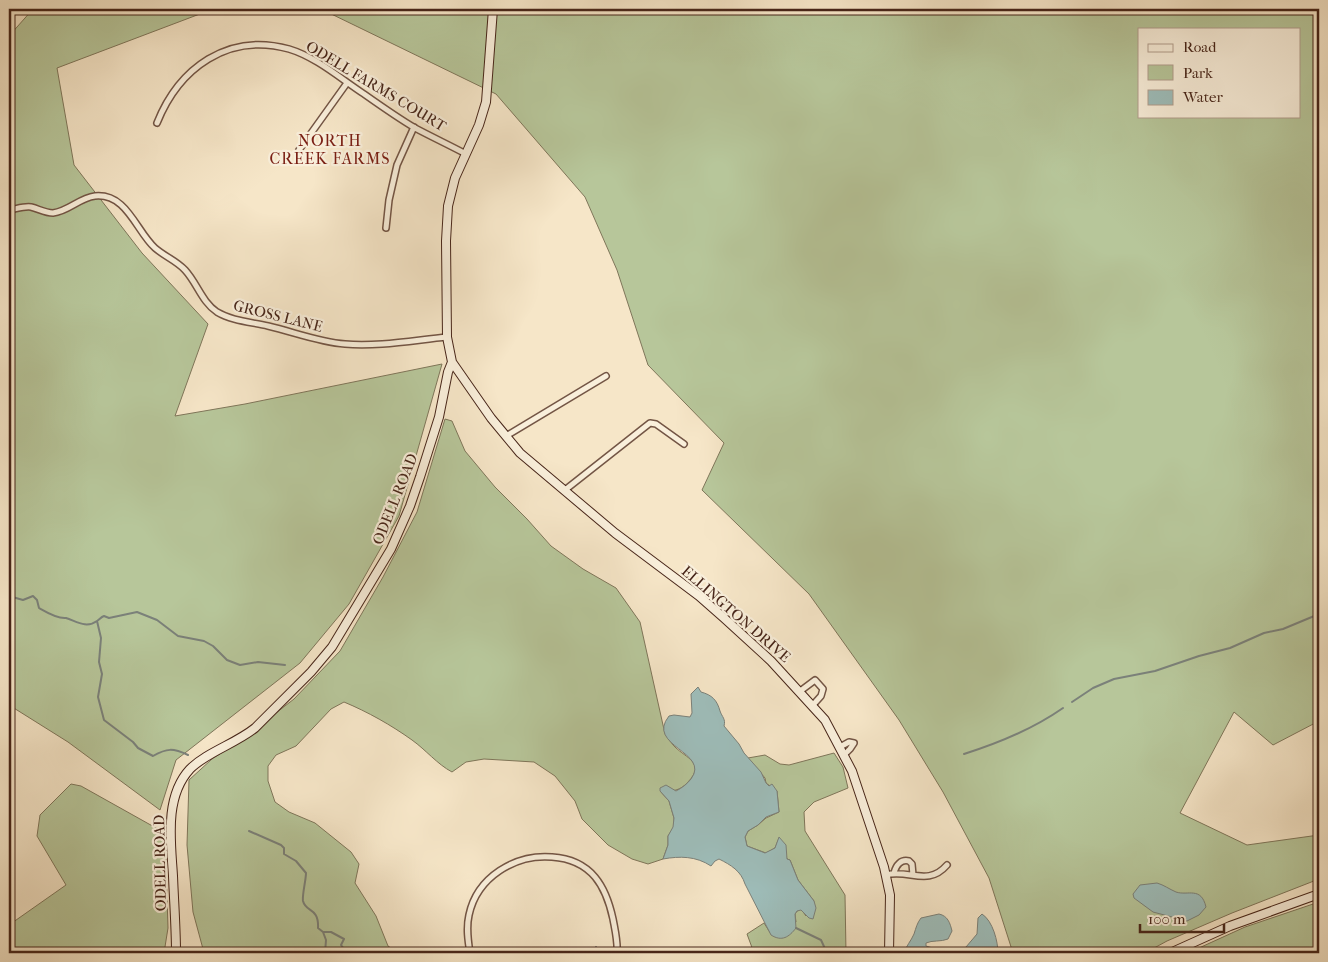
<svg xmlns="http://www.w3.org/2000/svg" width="1328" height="962" font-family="'IM FELL French Canon',serif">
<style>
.green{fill:#b7c69a;stroke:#7f765a;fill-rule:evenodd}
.water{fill:#9ebebb;stroke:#7b817a}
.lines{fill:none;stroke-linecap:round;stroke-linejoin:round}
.stream{stroke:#7b817a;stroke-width:2}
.street-casing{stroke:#735545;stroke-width:8}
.secondary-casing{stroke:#472519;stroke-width:10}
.street{stroke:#f9efdb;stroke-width:5}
.secondary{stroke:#f9efdb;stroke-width:8}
.labels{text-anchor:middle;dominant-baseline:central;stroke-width:4.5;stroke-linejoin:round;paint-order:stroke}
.street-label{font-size:15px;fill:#472519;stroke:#f9efdb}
.neighbourhood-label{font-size:16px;letter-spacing:1px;fill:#7a1f14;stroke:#f9efdb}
</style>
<rect width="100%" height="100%" fill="#f6e6c8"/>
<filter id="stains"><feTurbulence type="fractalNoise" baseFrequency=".004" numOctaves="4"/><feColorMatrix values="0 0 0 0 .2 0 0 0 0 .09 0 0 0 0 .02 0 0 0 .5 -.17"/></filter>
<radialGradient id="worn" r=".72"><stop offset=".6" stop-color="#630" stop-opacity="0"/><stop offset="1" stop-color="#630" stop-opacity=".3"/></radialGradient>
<path class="green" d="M33,9H213L57,68L74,165L142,253L208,324L175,416L245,404L442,364L399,516L349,604L300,663L176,760L160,810L68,742L9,705V36Z
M321,9H1319V721L1273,745L1234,712L1180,813L1247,845L1319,835V879L1232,913L1167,941L1145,953H1013L989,878L943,792L899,720L809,594L702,490L724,443L648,365L617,270L585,197L496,94ZM1139,29H1299V116H1139Z
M445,419L452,421L465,451L495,487L527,519L551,546L583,569L616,588L640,622L665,734C668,738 671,743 675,747C686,758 706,763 688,782C680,791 673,791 661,792L669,801L674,818V827L668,836V845L663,859L648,864L632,859L608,845L582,819L575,801L555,776L534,762L484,759L466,762L452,772C437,764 426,750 412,740C391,725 368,712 344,702L331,709L296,746L276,755L268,766V781L275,802L289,812L315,823L351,852L359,864L355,883L376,916L388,946L398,953H206L203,949L193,912L187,845L189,780L212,759L241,740L294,699L340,651L383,577L417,512Z
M834,753L843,767L848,788L814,802L804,812L805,831L845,895L846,953H754L747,934L764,923L771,934L796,922L795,914L797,911L801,909L806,916L814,901L798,880L790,860L787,859L779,838L775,848L766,853L747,846L745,837L748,831L758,825L766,818L779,812L777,791L766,783L765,778L748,758L765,755L780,764L789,765Z
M71,784L81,786L165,833L168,928L164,953H9V925L66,885L37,836L40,815Z
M1319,902V953H1188L1245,927Z"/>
<path class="water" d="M698,687L701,692C712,695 717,700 720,711C722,717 726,719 724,726L739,744L744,753L761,772L766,783L769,786L772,784L777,791L779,812L766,817L758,825L748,831L745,837L747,846L765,853L775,848L779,837L786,845L787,859L790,860L798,880L814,901L816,908L813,919L809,918L801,910L797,911L795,914L796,928C789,937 782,942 771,935L745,884C741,871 731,865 719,859L715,861L711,866C696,856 680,856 663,859L668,845V836L673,827L674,818L669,801L660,791V788L666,785L676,791C682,788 687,784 691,779C711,752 645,746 669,716L674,715L690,717L692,713L691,694Z
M1157,883C1164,885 1169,889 1176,892C1188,896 1201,886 1206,907L1199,915L1187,921L1153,912L1134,898L1133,894L1140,885Z
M939,914C948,916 950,923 952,931L948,939C941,942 932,940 926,943V946L936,949V953H904C906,946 911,941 914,934C916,928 917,923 921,918Z
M982,914C993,921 998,942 998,953H958L966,947L977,934L978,918Z"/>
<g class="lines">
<path class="stream" d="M9,596L23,600L33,596L37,600L39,608C46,612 58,619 66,618C76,621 86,629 97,621C100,619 101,617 104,616L109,618L137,612L157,620L178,636L204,641L213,646L227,660L240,665L258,662L285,665
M97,621L101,638L99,662L102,674L98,697L104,720L133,742L138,748L153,756C167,748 173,748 188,755
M1072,702L1093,688L1114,679L1155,671L1199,656L1230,648L1264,633L1283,629L1319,614
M964,754C999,743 1033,729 1063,708
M249,831L281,845L284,848V854L296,861L306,873C306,880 302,895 303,901C306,913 319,907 318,928L323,932H331L344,939L341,945L347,953
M796,928L821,940L827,953
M323,932L326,940L325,953
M596,947V953"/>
<g class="street-casing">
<path id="street" d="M157,123C179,68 228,32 289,49C316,57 341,79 364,94C381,106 398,118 415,128C432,137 449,145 466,154
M299,150L347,83
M9,210C16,209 24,206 31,207C39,209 45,213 53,213C69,211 79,198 95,196C127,193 136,231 155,248C164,256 177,261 185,270C197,283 202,302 217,312C232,321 251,322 268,326C294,332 319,342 345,344C377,347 415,340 447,337
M386,228L389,200L397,165L414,127
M506,436L606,376
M565,490L650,423L656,424L684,444
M799,692L815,680L823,689L821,696L812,706
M840,747L849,742L854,743L850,749L844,755
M894,873C896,865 901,859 909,861L912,864L913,875
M886,875C909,869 928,887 947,865
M470,953C468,941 466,928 469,915C477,877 515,854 552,857C568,858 584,864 595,877C605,889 610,905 613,919C615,930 618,942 617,953"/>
</g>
<g class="secondary-casing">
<path id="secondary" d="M452,362L491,418L520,453L615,533L699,596L724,618L771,661L825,720L852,771L884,867L890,895L889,953
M176,953C176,928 174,902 173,876C171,842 164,797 190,769C207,752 235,744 255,728L311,672L332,647L391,549L410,506L420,477L439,417L448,372L452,362L447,337L446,241L448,206L455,178L479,125L486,102L493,9
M1170,953L1230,926L1319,894"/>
</g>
<use href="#street" class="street"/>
<use href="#secondary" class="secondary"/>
</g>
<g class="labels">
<g class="street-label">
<text transform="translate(376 86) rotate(31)">ODELL FARMS COURT</text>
<text transform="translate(278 316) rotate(14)">GROSS LANE</text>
<text transform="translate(395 499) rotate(-68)">ODELL ROAD</text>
<text transform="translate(736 614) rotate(41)">ELLINGTON DRIVE</text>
<text transform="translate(160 863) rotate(-91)">ODELL ROAD</text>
</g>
<g class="neighbourhood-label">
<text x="330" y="140">NORTH<tspan x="330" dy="18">CREEK FARMS</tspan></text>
</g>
</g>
<rect width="1328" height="962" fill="none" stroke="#f6e6c8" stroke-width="30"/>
<rect x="10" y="10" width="1308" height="942" fill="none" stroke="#472519" stroke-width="2.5"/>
<rect x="15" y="15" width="1298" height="932" fill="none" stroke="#472519"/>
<rect x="1138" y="28" width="162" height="90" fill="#f9efdb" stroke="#b29e8d"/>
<rect x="1148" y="44" width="25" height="8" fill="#f9efdb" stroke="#b29e8d"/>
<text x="1183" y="52" font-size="15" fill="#472519">Road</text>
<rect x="1148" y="65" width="25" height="15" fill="#b7c69a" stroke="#b29e8d"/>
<text x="1183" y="78" font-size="15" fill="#472519">Park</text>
<rect x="1148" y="90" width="25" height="15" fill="#9ebebb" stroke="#b29e8d"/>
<text x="1183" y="102" font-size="15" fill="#472519">Water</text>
<path d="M1140 924v8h84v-8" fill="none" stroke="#472519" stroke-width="2.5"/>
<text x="1148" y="924" font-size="15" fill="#472519" stroke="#f9efdb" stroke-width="4" paint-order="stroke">100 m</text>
<rect width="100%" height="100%" filter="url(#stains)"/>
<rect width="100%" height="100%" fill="url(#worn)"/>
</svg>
